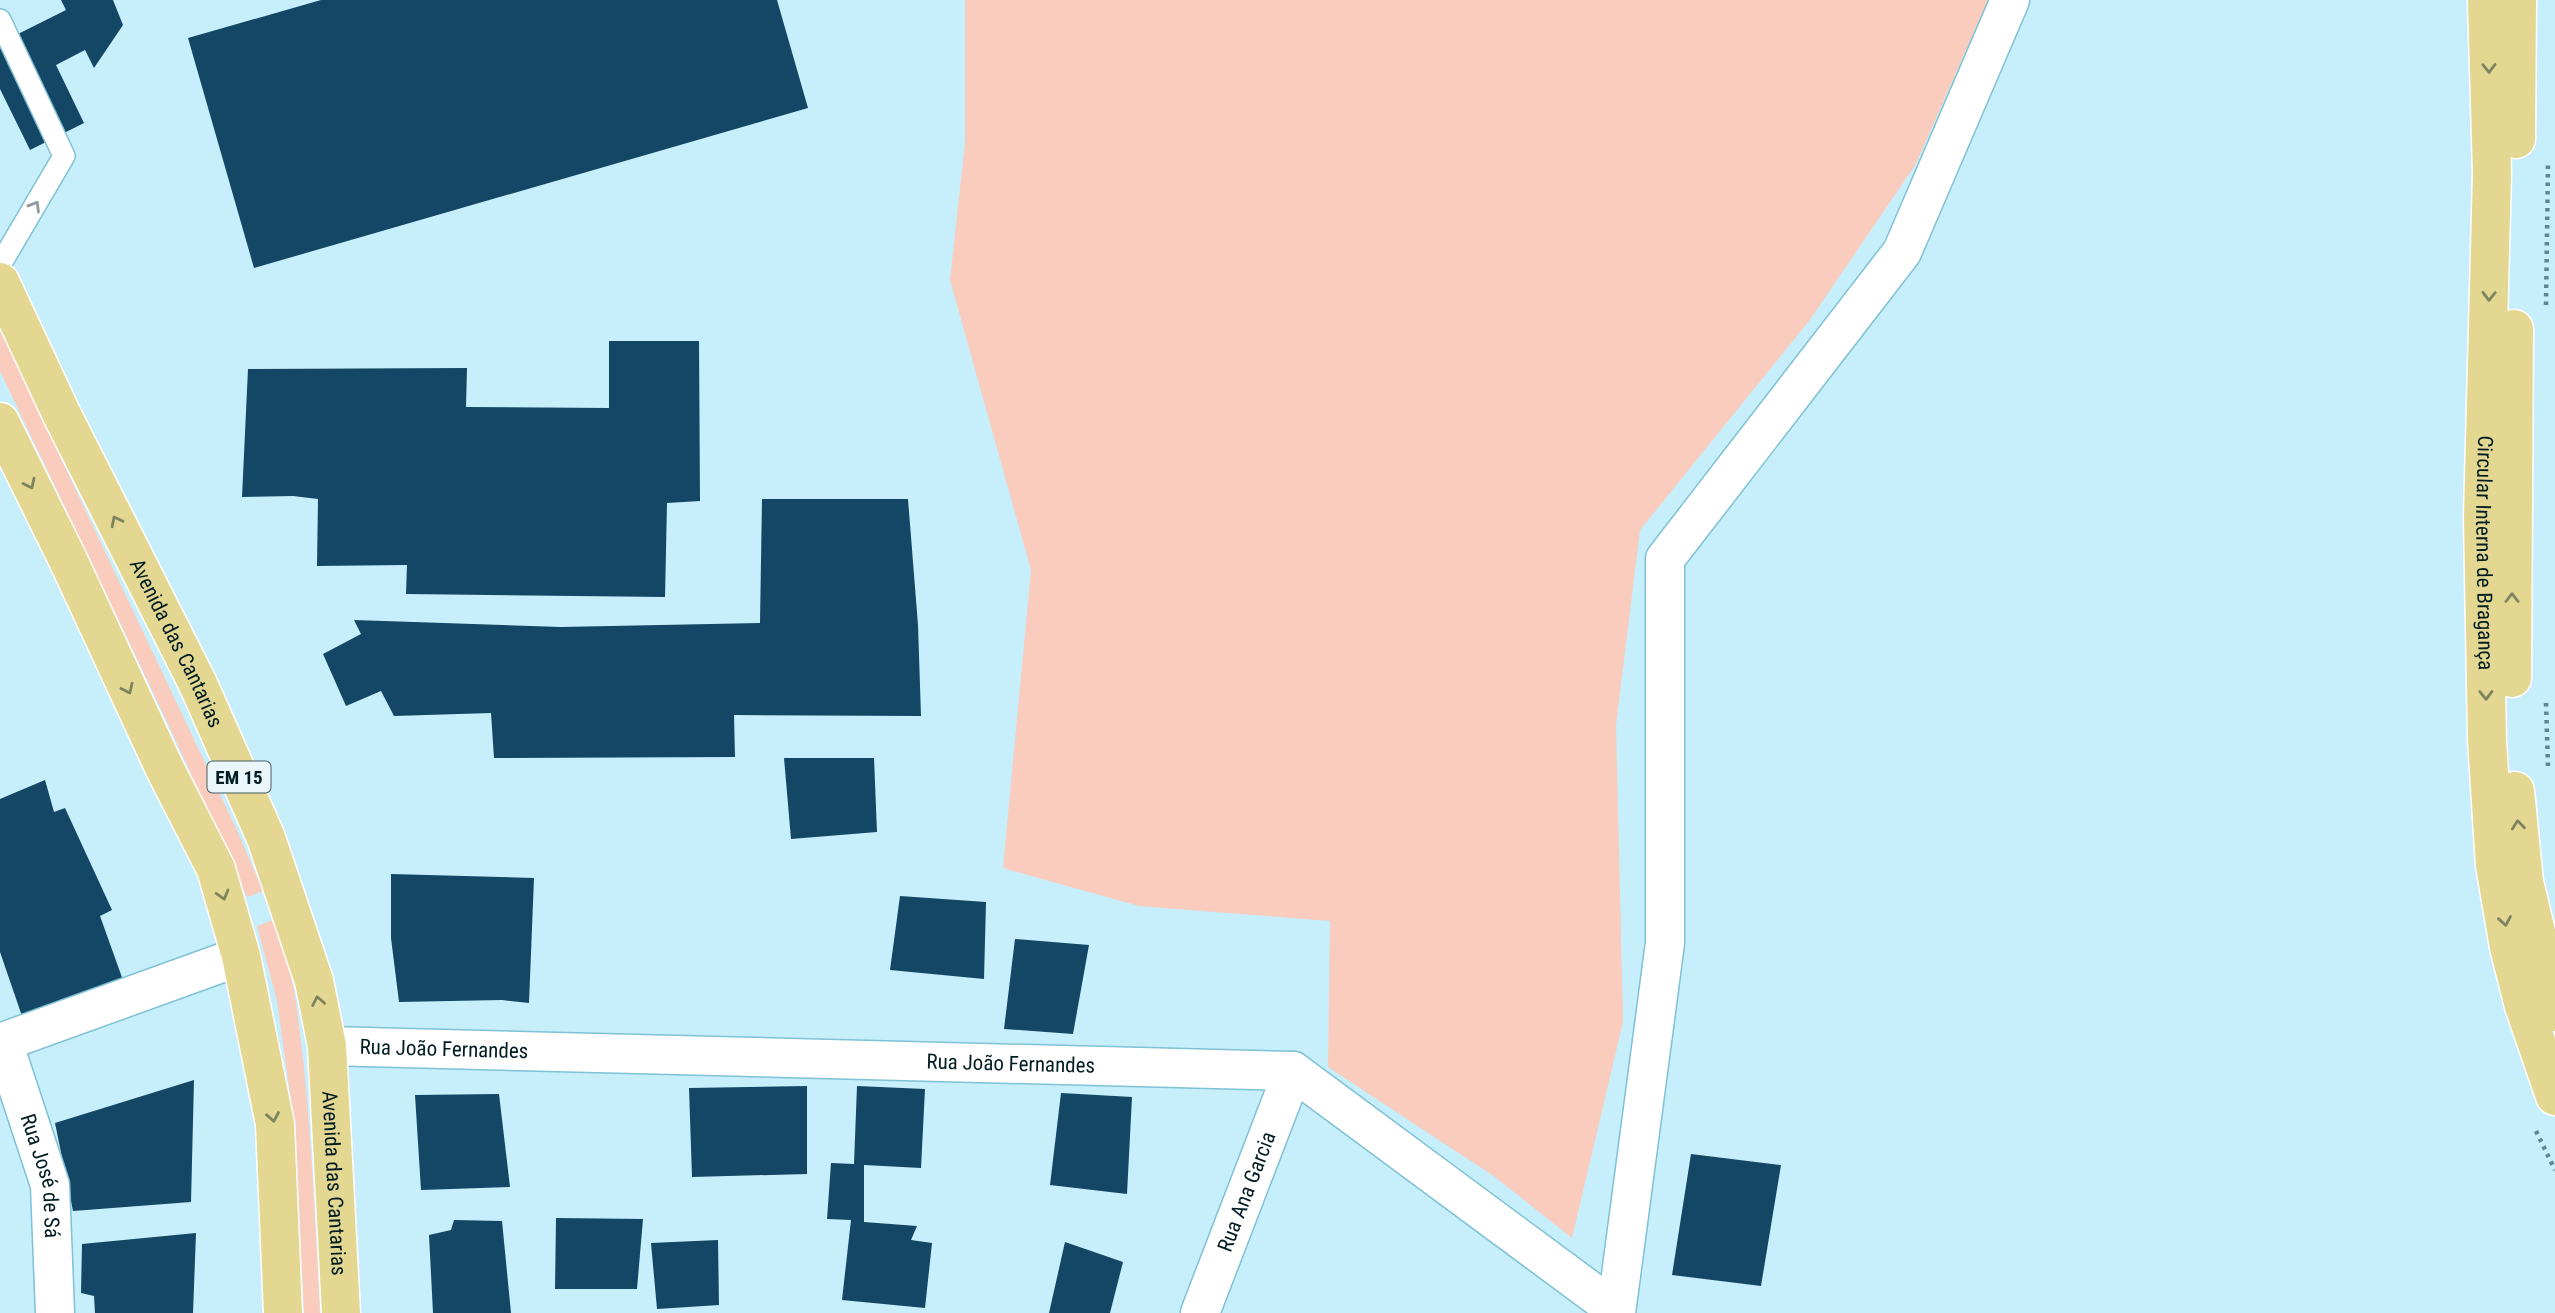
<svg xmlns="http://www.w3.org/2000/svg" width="2555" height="1313" font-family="'Roboto Condensed',sans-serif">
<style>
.green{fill:#f9ccbd}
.building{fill:#144765}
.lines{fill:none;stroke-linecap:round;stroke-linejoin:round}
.lane-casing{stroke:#7fc1d5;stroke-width:24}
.street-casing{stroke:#7fc1d5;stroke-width:41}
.primary-casing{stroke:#fff;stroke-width:41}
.path{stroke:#63848e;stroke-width:4.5;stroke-dasharray:3.5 5;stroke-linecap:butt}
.lane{stroke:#fff;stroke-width:21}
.street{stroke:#fff;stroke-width:38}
.primary{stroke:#e4d791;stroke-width:38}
.oneway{stroke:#7e8360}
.oneway2{stroke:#8d999c}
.labels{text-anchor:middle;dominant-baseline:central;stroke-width:7;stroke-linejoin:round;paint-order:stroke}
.shield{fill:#eaf6fa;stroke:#475d64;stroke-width:2}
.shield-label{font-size:19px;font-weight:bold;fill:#011c23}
.street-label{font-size:21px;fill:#011c23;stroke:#eaf6fa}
</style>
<rect width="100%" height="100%" fill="#c7eefb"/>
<path class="green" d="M965,0H1988L1916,164L1809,321L1640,530L1616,725L1623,1022L1572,1238L1495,1177L1328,1067L1330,921L1139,906L1003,868L1031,570L950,280L965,143Z
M0,330L236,828L263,891L247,897L170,728L0,371Z
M273,920C294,966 298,1017 304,1067C312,1149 316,1231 320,1313H304L293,1115L277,1001L257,926Z"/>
<path class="building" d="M61,0H113L123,25L94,68L85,50L56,65L84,123L30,150L0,89V43L66,10Z
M321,0H777L808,108L254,268L188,38Z
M609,341H699L700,501L667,503L665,597L406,594L407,565L317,566L318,499L293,496L242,497L248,369L467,368L466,407L609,408Z
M762,499H908L918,625L921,716L734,715L735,757L494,758L491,713L394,716L381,691L346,706L323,654L361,634L354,620L561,627L760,623Z
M784,758H874L877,832L791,839Z
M45,780L54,812L65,808L112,910L100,916L124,983L23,1019L0,952V799Z
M391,874L534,878L529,1003L502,1000L399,1002L391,938Z
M900,896L986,902L984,979L890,970Z
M1015,939L1089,945L1073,1034L1004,1029Z
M194,1080L191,1202L73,1211L55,1123Z
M807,1086V1174L692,1177L689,1088Z
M857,1086L925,1089L921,1168L864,1165V1222L917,1226L911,1240L932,1243L925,1308L842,1300L851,1220L827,1219L831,1163L854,1164Z
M1061,1093L1132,1097L1127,1194L1050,1185Z
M499,1094L510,1187L421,1190L415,1095Z
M1691,1154L1781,1165L1761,1286L1672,1275Z
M556,1218L643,1219L637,1289H555Z
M454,1220L502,1221L511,1313H433L429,1235L451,1230Z
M196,1233L193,1313H95L94,1296L81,1293L82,1244Z
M718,1240L719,1305L657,1309L651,1243Z
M1065,1242L1123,1262L1110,1313H1049Z"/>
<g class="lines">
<g class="lane-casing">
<path id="lane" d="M0,20L64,156L0,265"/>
</g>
<g class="street-casing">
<g id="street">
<path id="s1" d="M3,1042L50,1185L55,1313"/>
<path d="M0,1043L241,956"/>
<path id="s2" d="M327,1046L1293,1071L1616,1310"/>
<path id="s3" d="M1200,1313L1293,1071"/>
<path d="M1616,1313L1665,943V559L1902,252L2010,0"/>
</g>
</g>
<g class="primary-casing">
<g id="primary">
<path id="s4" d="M2487,0L2492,173L2483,518L2487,740L2495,865L2509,947L2524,1006L2555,1096"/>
<path d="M2516,139L2517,0"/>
<path id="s5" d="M0,282L61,413L198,684L266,838L314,981L327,1046L341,1313"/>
<path d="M0,422L69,562L164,767L216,869L241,956L275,1124L283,1313"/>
<path d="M2512,678L2514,329"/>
<path d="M2515,791L2524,882L2555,1012"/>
</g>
</g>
<path class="path" d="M2546,305L2548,164
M2546,703L2548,767
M2536,1131L2555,1170"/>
<use href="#lane" class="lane"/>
<use href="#street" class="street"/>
<use href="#primary" class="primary"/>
</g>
<defs><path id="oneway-chevron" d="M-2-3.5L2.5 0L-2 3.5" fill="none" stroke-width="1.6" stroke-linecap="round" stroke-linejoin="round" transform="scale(1.75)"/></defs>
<g class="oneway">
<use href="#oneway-chevron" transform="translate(2489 68) rotate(89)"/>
<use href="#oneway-chevron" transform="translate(2489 296) rotate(91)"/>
<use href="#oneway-chevron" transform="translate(30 484) rotate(64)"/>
<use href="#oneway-chevron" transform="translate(116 521) rotate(-117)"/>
<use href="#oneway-chevron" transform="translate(2512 598) rotate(-90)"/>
<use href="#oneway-chevron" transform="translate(128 689) rotate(65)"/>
<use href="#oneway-chevron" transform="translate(2486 695) rotate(89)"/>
<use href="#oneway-chevron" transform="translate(2518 825) rotate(-96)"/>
<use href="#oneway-chevron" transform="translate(223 895) rotate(74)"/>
<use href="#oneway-chevron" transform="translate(2505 921) rotate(80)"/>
<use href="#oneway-chevron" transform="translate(318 1001) rotate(-101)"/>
<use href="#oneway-chevron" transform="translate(273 1117) rotate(80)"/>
</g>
<use class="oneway2" href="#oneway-chevron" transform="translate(35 206) rotate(-59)"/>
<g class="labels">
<rect class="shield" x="207.5" y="761.5" width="63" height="31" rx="5"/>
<g class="shield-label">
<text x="239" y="777">EM 15</text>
</g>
<g class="street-label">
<text stroke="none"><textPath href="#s4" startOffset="553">Circular Interna de Bragança</textPath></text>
<text stroke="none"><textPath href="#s5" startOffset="402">Avenida das Cantarias</textPath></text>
<text stroke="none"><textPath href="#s2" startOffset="117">Rua João Fernandes</textPath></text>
<text stroke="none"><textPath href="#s2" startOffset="684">Rua João Fernandes</textPath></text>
<text stroke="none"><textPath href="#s1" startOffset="140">Rua José de Sá</textPath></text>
<text stroke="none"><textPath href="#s5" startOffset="971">Avenida das Cantarias</textPath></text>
<text stroke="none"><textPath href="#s3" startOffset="130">Rua Ana Garcia</textPath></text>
</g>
</g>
</svg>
